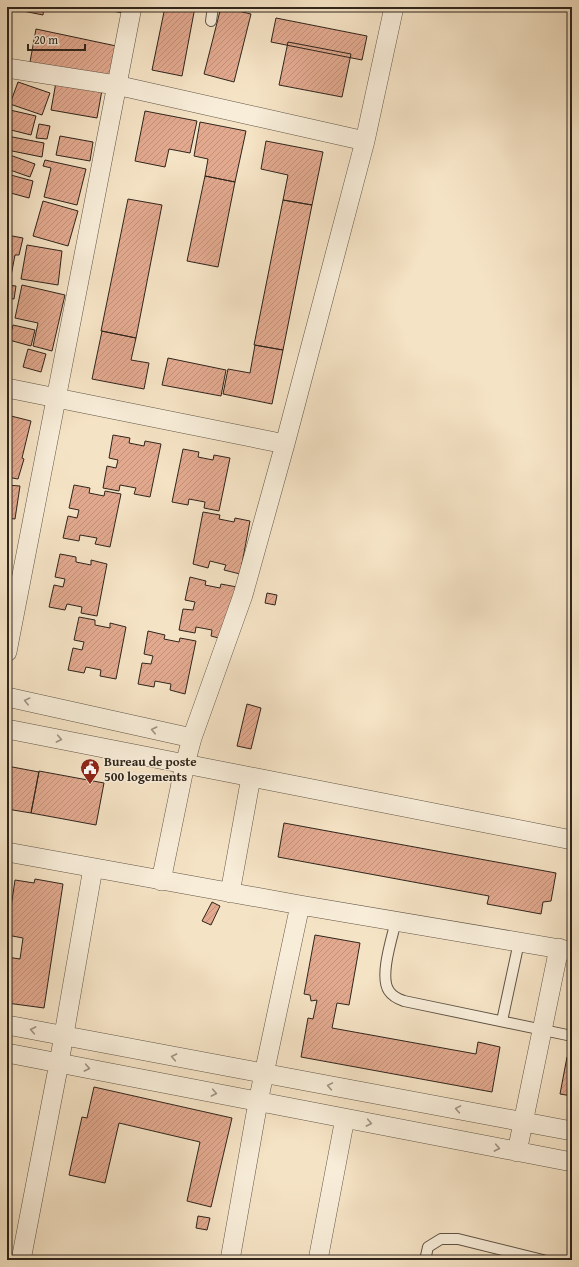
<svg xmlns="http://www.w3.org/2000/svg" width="579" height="1267" font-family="'Gentium Book Plus',serif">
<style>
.building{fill:url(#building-hatch);stroke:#2f251c}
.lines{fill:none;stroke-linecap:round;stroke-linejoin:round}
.service-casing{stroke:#605446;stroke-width:12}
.minor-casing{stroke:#605446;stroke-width:20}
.service{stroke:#f8edd9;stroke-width:10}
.minor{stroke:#f8edd9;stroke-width:19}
.oneway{stroke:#9e9384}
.labels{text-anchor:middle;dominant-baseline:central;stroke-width:3;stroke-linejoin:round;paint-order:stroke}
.poi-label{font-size:13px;font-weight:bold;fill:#2f251c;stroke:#f8edd9;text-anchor:start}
</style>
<defs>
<pattern id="building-hatch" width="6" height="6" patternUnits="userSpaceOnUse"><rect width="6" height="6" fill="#e2a98f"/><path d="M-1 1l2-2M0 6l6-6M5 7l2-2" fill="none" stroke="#c2917b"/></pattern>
</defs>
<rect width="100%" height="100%" fill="#f5e3c5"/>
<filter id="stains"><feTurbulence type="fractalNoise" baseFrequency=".005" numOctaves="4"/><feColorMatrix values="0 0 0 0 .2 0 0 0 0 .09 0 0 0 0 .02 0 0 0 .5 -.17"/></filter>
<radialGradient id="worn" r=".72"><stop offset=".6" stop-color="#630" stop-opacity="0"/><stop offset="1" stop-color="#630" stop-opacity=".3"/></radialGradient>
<path class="building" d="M13,7H44L43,15L13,9Z
M91,7H125L123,13Z
M165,7H195L182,76L152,70Z
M221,7L251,14L234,82L204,74Z
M276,18L367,36L362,60L271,42Z
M36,29L121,47L115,79L30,62Z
M7,42H11L8,58H7Z
M288,42L351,54L342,97L279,85Z
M18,82L50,93L42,115L10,104Z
M56,82L102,90L97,118L51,110Z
M10,110L36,116L31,135L7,129Z
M145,111L197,121L190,153L169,149L165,167L135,161Z
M200,122L246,131L235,182L205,176L208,159L194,156Z
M39,124L50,126L47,139L36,138Z
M7,136L44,143L42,157L7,150Z
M60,136L93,142L90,161L56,155Z
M266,141L323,152L312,205L283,200L288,175L261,169Z
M7,154L35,164L30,177L7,169Z
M45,160L86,169L77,205L44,197L51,168L43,166Z
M7,174L33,181L29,198L7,192Z
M205,176L235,182L218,267L187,261Z
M128,199L162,205L136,338L101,331Z
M283,200L312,205L283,350L254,345Z
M43,201L78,211L68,246L33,236Z
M7,235L23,238L19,255H15L11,276L7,275Z
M27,245L62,251L58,285L21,279Z
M7,285L16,286L14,299L7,298Z
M22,285L65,295L52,351L33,346L38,323L15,318Z
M7,305L11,306L8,322H7Z
M13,325L35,330L31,346L9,340Z
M102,331L136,338L131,360L149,363L144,389L92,379Z
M255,345L283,350L272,404L223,394L228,369L250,373Z
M28,349L46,354L41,372L23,367Z
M168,358L226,370L221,396L162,385Z
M7,415L31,421L22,458L24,459L18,479L7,477Z
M113,435L130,438L129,443L144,446L145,441L161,444L150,497L134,494L136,488L120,485L119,491L103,488L107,466L116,468L118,460L109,458Z
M183,449L199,452L198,457L213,460L214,455L230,458L219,511L204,508L205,502L189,499L188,505L172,502Z
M7,485L20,486L15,519L7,518Z
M74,485L90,488L89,493L104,496L105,491L121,494L110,547L95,544L97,538L80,535L79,541L63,538L68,516L77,518L79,510L69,508Z
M203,512L220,515L219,519L234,522L235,518L250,521L240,574L224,570L226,565L210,561L208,568L193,564Z
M60,554L76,557V562L91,565V560L107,564L97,616L81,613L82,607L67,604L65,610L49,607L54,585L63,587L65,579L55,577Z
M190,577L206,581L205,585L220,588L221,584L237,587L226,640L211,636L212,630L196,627L195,633L179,630L183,609L193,610L195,602L185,600Z
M267,593L277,595L275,605L265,603Z
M79,617L95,620V625L110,628V623L126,627L116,679L100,676L101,670L86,667L84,673L68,670L73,648L82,650L84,642L74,640Z
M148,631L165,635L164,639L179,642L180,638L196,641L185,694L170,690L171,684L155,681L154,687L138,684L142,663L151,664L153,656L144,654Z
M247,704L261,708L251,749L237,746Z
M7,766L39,772L31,813L7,809Z
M39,771L104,783L96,825L31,813Z
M284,823L556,873L551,901L543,902L541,914L487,904L489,896L278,857Z
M35,879L63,884L44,1008L7,1003V957L20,959L23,938L7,935L15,880L34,883Z
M212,902L220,906L211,925L202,921Z
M315,935L360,943L349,1005L337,1003L332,1028L476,1054L478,1042L500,1047L492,1092L301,1057L308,1018L313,1019L317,1000L311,1001L310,995L304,994Z
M567,1057L572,1058V1096L560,1094Z
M94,1087L232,1118L211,1207L187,1201L200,1142L119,1123L105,1183L69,1175L82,1117L87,1118Z
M198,1216L210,1218L207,1230L196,1228Z"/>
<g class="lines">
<g class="service-casing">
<path id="service" d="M211,21L213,7
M396,921C392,938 379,977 389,991C393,997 398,999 404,1001L572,1036
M502,1021L519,942
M425,1260L428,1247L441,1239H458L543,1260"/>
</g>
<g class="minor-casing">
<path id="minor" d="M7,68L116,85L365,141
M7,388L285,444
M7,652L132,7
M7,697L192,738
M7,729L572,840
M7,852L300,905L572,951
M161,881L185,764L192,738L243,595L285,444L365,141L394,7
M230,893L251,777
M7,1025L572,1131
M7,1053L572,1162
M517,1152L559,948
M21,1260L59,1063L93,868
M230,1260L258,1102L300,905
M318,1260L345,1118"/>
</g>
<use href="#service" class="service"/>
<use href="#minor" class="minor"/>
</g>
<defs><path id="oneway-chevron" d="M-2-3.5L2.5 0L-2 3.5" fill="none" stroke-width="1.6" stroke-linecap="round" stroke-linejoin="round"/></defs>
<g class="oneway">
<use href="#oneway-chevron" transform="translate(27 701) rotate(-167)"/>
<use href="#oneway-chevron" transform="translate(154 730) rotate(-167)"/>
<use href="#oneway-chevron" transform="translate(59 739) rotate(11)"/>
<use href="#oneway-chevron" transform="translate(33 1030) rotate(-169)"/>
<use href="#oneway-chevron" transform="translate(174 1057) rotate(-169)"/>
<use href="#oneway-chevron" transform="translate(87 1068) rotate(11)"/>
<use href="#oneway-chevron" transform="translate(330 1086) rotate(-170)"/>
<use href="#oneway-chevron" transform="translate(214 1093) rotate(11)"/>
<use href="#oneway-chevron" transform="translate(458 1109) rotate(-170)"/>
<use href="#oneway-chevron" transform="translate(369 1123) rotate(11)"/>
<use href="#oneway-chevron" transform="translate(497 1148) rotate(11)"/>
</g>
<defs>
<g id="civic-pin" transform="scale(1)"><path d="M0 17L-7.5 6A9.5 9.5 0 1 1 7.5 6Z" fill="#8f2418" stroke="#f8edd9"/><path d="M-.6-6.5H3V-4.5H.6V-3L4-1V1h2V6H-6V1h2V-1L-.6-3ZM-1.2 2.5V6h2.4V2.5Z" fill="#fff"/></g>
</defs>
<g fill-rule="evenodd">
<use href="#civic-pin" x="90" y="768"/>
</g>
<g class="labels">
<g class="poi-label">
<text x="104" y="761">Bureau de poste<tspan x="104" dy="15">500 logements</tspan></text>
</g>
</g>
<rect width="579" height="1267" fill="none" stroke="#f5e3c5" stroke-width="24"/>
<rect x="8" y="8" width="563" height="1251" fill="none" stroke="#2f251c" stroke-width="2"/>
<rect x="12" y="12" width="555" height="1243" fill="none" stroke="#2f251c"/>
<path d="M28 44v6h57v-6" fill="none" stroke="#2f251c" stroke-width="2"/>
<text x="34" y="44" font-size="12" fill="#2f251c" stroke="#f8edd9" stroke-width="3" paint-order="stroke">20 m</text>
<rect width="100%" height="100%" filter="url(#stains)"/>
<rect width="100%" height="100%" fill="url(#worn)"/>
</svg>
